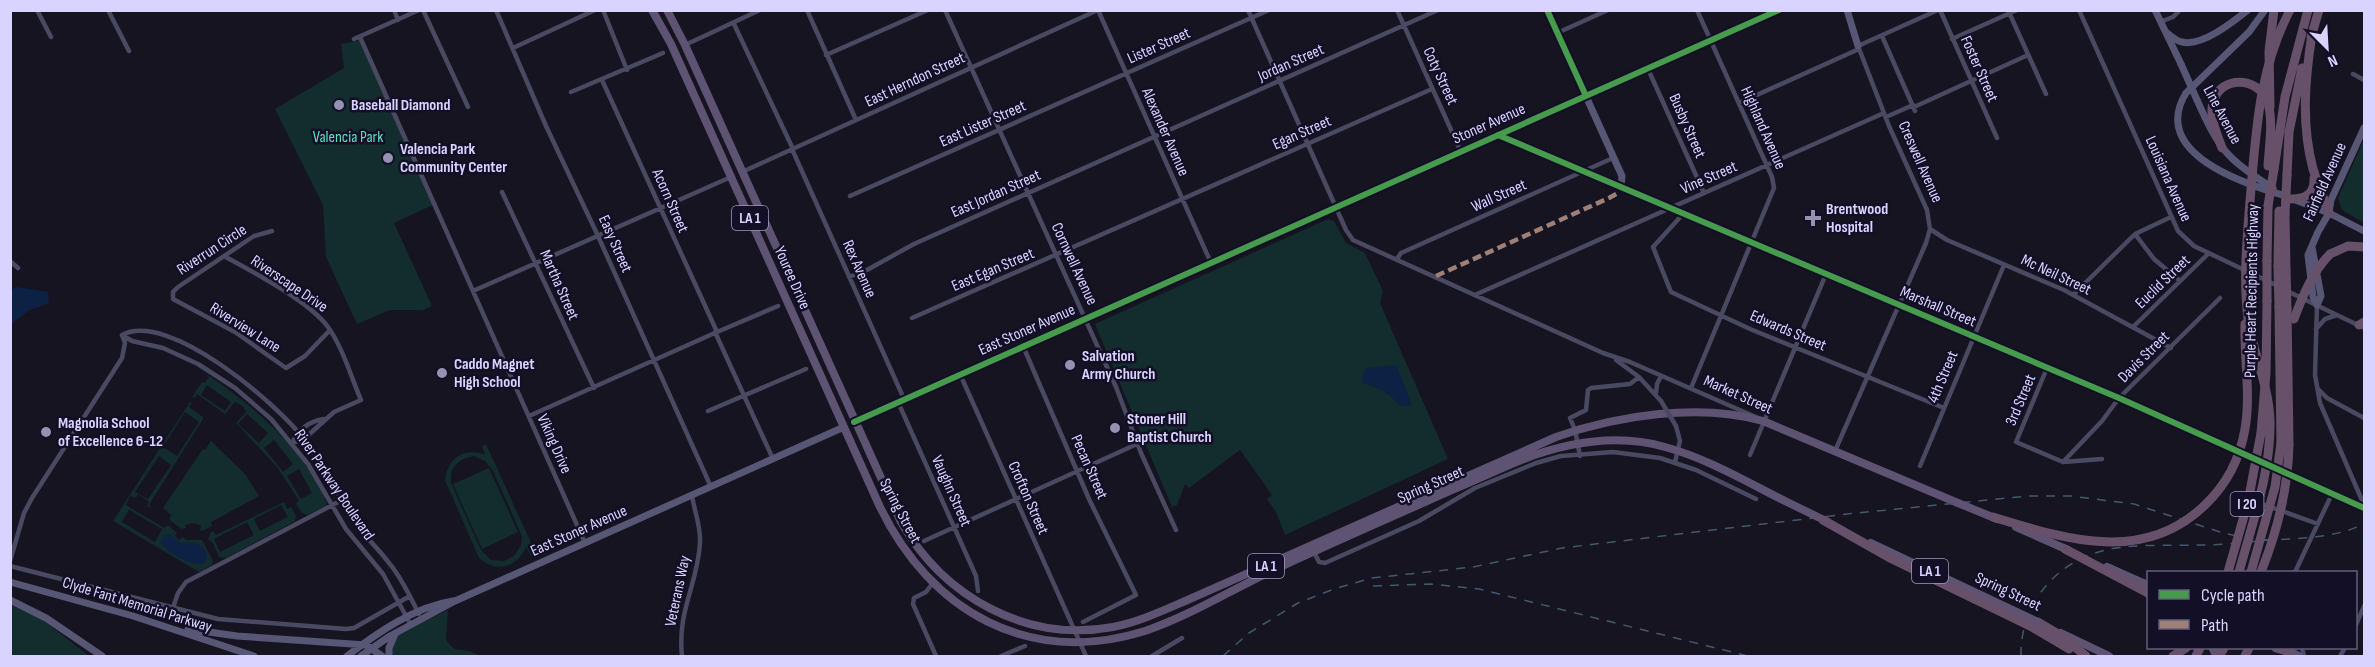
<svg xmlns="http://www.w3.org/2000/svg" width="2375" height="667" font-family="'Sofia Sans Condensed',sans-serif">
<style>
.green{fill:#132c2d;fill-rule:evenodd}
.water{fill:#0d2144}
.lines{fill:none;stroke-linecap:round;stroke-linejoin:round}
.street{stroke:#4a4962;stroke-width:4.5}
.secondary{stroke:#575674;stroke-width:7}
.primary{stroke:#5e5373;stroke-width:8}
.highway{stroke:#67516a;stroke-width:9}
.rail{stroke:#43596b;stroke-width:1.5;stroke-dasharray:9 8;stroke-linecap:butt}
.street-bridge{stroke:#4a4962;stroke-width:4.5}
.secondary-bridge{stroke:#575674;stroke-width:7}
.primary-bridge{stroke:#5e5373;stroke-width:8}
.highway-bridge{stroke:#67516a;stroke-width:9}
.quiet{stroke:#9e8076;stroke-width:4.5;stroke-dasharray:9 4.5;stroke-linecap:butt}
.cycleway-casing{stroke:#130f26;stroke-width:10}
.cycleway{stroke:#469c4c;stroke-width:6}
.poi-dot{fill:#9591b1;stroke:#130f26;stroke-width:2}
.labels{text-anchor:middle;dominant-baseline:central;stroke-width:5;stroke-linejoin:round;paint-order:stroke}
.shield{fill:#130f26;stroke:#9e99be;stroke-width:1.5}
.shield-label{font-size:15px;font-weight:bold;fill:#d9d4ff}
.street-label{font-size:16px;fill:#d9d4ff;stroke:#130f26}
.poi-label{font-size:16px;font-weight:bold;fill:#d9d4ff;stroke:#130f26;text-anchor:start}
.park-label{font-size:16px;fill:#5fe0c0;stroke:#130f26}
</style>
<rect width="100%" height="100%" fill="#161421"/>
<path class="green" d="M361,40L435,204L394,223L432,306L423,310H390L357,324L326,257L323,205L275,109L344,68L341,44Z
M2364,139V223L2342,210L2338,198Z
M1328,219L1334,221L1346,243L1365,253L1383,291L1380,303L1448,459L1285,535L1276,512L1267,499L1272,495L1240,450L1189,488L1185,484L1177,505L1172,507L1095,324Z
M209,376C253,405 307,452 327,503L325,506L307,515L302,513L296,504L299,500L277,467L236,423L246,412L243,406L235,402L225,414L197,394L195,398L192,397L202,382L205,383ZM207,385L231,402L225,411L201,395ZM247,414L268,433L259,443L238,424ZM274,440L293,464L283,472L264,448ZM299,469L312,493L301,499L287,476Z
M190,402L192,403L189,407L203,417V419L149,505L152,508L147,506L149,502L138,494L135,498L130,496L126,505L164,528L168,525L177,533L175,536L179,540L183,537L186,540H202L213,561L212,565L199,572L113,521ZM185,412L199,422L177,456L163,447ZM159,456L171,465L148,499L135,492ZM129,510L162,529L155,542L122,522Z
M211,441L246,475L259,496L211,522L212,526L202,531L200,530L201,526L194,523L185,525L186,528L181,529L169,519L171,515L163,508L203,449L205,450Z
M486,444L536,554L531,556L526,547C517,568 496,573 479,558L445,480C447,459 465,446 485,455L482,446ZM474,456L485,461L493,471L522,536L521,545L514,556L504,561L491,560L481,550L451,483C449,467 458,459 474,456Z
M489,468L518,532L482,549L453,484Z
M284,502L287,509L291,507L296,516L295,521L226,558L219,557L213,543L208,539L211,532H214L216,535ZM281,505L288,517L260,531L254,519ZM247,522L254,535L220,552L214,539Z
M10,605L39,617L89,656H11Z
M448,610L446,640L454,649L469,651L481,656H391L393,640L398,634Z"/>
<path class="water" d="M17,287L48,292L49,303L30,310L11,324V290Z
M1396,365L1411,402V405L1401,406C1390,395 1380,387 1364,384C1360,378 1363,373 1367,368Z
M169,534L179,542C192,543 206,541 207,559L202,564C187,565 170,553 160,543L165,535Z"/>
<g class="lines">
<path class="street" d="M37,10L51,37
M108,10L129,51
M394,10L398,20
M423,10L468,107
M496,10L546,126L598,236L711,487
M603,10L627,70
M807,10L856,120
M945,10L1116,387L1141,453L1176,530
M1098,10L1211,263
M1248,10L1346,230L1353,240L1603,353L1630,362L1758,418
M1397,10L1461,152
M1940,10L1997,138
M2008,10L2046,94
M2079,10L2178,231L2194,246L2278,286
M2160,22L2173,17L2180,10
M734,24L793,149
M1557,33L1608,10
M1882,36L1915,111
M360,37L585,543
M354,39L419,10
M1952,39L2017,10
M685,45L760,10
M513,48L595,10
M826,55L928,10
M1648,69L1704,193
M2353,74L2364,80
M602,80L717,332
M571,92L663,53
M1739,103L1859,49
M1914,107L2028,55
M1886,117L1913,105
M792,149L904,399
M742,172L1098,10
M502,192L594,388
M850,196L1269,10
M1683,214L1653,247L1671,292L1750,329L1944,408
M1930,229L1947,240L2064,290L2171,348
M272,231L254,236L178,287L173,292V299L235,332L286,368L305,356L330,330
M2135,234L2154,259L2180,281
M224,256C253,272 309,301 328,327C343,348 351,377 361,400L334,412L304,439L292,443
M1397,259L1401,253L1613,158
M10,261L18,268
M849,277L867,270L914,244L1438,10
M2285,290L2364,328
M473,291L731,177
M1477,294L1884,113
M2073,295L2135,234L2171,217
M2317,305L2315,375L2320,403L2364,505
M912,318L1432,89
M2133,327L2209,253
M2316,329L2325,319L2337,315
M715,332L773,459
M122,335C169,310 277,404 304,439C324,465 337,494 354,521C364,536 378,548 389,563C402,578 410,597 419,614
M122,335L132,341L163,348L198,364L235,388L271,419L308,464L346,529L383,574L411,625
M1023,346L1089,499L1136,595L1083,622
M1616,360L1639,377L1661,401
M2047,368L2016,442L2063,462L2102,459
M960,374L1086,656
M1691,388L1774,188L1772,177L1697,10
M2319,390L2327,398L2364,418
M1656,393L1657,384L1661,376
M898,402L976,576L978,591
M708,411L806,369
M529,416L717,332L778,306
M292,443C299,429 309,421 324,419
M1835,451L1926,243L1930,229L1927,210L1889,126L1858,46L1938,10
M1750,455L1826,274
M1580,456L1575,430L1570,418L1586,410L1588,390L1591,388L1630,384L1639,377
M1675,462L1680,441L1676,426
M2063,462L2102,421L2119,398L2220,298
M1920,466L2004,265
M2240,496L2318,524
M924,541L1137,444
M1313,550L1319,562L1325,563L1419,521L1475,488L1536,463L1561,456L1613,452L1660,458L1696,470L1756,499
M10,561L24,513L32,498L122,358L125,343L122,335
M10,566L218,619L346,629L354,628L410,596
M2295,572L2332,494
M932,584L926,592L914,598L913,604L936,656
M173,608L178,593L186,582L342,500
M2356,625L2364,606
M2302,648L2304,656
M682,656C677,610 698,584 700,542C701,527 694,510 692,495
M1001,656L1025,646
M1152,656L1182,638
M2340,656L2345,648"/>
<path class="secondary" d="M1547,10L1622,176L1621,187
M1847,10L1858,46
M2155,10L2181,64
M2265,10L2249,32L2186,93C2149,153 2244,184 2286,196
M2166,32C2171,36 2176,41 2182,42C2202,47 2233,22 2248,10
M2197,100C2219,149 2227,160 2273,188
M1498,135L2119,398L2364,508
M2293,199L2329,213L2364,231
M2312,247L2321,296L2317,305
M2317,305L2313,297L2308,255L2318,232L2329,213L2331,200L2364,128
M854,422L1779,10
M10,582L133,616L254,656
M10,600L46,618L102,656
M188,629L237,636L366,645L382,656
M347,656C377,633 414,607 453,601
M361,656L390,636L455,601L844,427
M389,656V648L395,634"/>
<path class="primary" d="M652,10L671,44L880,507C931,612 1029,667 1145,631C1192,615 1236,587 1280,567C1356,532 1432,499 1509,465C1558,444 1612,432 1665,447C1706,458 1745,481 1783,500
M667,10L685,45L901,522C944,597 1026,643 1113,627C1138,622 1160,612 1183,602L1556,437C1618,415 1700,403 1763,421L1958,503
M2136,580L2148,585
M2061,633L2109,656
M2285,649L2299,656"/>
<path class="highway" d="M2312,34C2305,79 2301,124 2313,169C2318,184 2324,199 2329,213
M2311,37L2319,10
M2270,107L2269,51L2274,10
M2222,148C2217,134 2209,117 2213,102C2221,75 2257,77 2267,100C2274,119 2269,147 2268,166
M2274,169L2285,97L2308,10
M2287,175L2289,132L2302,68
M2292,199C2306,199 2315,193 2314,178
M2285,214L2286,270
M2330,254L2348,246L2364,247
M2267,261L2268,206
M2278,266L2279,211
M2279,307L2281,443
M2287,309L2289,445
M2359,325L2364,322
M2261,433L2266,373L2267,301
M2038,622L2060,635L2086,656
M2032,627L2069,649
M2213,648L2217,656
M2276,648L2290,652
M2196,656L2200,648
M2219,656L2224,648
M2245,656L2249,648"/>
<path class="rail" d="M1373,586L1431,584L1479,589L1748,656
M1223,656L1249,633L1298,603L1334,589L1372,578L1473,567L1562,548L1847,514L2028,496H2071L2134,504L2223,533L2250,539L2271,540
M2021,656C2020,600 2061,556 2116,548C2143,544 2171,546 2198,545C2223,545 2247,542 2271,540C2303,538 2335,538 2364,524"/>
<path class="street-bridge" d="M1661,401L1676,426"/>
<path class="secondary-bridge" d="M2181,64L2197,100"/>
<path class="primary-bridge" d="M1783,500L1828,522
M1958,503L1997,519
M2016,527L2068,550
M1871,543L2038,622
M2107,567L2136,580"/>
<path class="highway-bridge" d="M2268,206L2274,169
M2285,214L2287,175
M2267,261V301
M2278,266L2279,307
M2286,270L2287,309
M2294,319C2303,295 2312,273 2330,254
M1993,517C2065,539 2143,565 2205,505C2226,485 2240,458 2245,429C2251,395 2244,358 2245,324
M1823,520L1892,559L2032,627
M2065,549L2148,593
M2228,572L2248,502L2261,433
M2239,572C2252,524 2271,472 2270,421C2269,386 2253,353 2248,319C2243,279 2247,240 2250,201C2256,134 2258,71 2290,10
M2251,572L2275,487L2281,443
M2261,572C2277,532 2288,489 2289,445
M2173,656L2186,648"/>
<path class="quiet" d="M1436,276L1609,198L1618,193L1621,187"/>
<g class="cycleway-casing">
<path id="cycleway" d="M1547,10L1586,96
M1498,135L2119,398L2364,508
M854,422L1779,10"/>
</g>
<use href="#cycleway" class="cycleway"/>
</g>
<g class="poi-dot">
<circle cx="339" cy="105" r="6"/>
<circle cx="388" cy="158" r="6"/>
<path d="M1810 209h6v6h6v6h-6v6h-6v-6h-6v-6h6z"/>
<circle cx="1070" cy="365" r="6"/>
<circle cx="442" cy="373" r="6"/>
<circle cx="1115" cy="428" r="6"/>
<circle cx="46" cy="432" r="6"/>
</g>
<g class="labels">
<g class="shield">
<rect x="732" y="206" width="36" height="24" rx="4.5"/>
<rect x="2230.5" y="492" width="33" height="24" rx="4.5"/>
<rect x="1248" y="554" width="36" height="24" rx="4.5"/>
<rect x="1912" y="559" width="36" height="24" rx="4.5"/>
</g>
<g class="shield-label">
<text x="750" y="218">LA 1</text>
<text x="2247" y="504">I 20</text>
<text x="1266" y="566">LA 1</text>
<text x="1930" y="571">LA 1</text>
</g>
<g class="street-label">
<text transform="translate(1159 46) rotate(-24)">Lister Street</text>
<text transform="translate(1291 63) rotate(-24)">Jordan Street</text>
<text transform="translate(1979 69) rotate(66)">Foster Street</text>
<text transform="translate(1440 76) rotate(65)">Coty Street</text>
<text transform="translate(915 80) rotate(-25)">East Herndon Street</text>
<text transform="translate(2222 115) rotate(62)">Line Avenue</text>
<text transform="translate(983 124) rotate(-24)">East Lister Street</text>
<text transform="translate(1489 124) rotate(-24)">Stoner Avenue</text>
<text transform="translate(1687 126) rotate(66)">Busby Street</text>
<text transform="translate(1763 128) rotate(66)">Highland Avenue</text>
<text transform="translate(1165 132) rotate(66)">Alexander Avenue</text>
<text transform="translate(1302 133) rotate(-24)">Egan Street</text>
<text transform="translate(1920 162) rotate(66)">Creswell Avenue</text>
<text transform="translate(1709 178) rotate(-24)">Vine Street</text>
<text transform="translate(2168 179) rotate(66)">Louisiana Avenue</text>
<text transform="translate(2325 182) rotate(-66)">Fairfield Avenue</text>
<text transform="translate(996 194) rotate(-24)">East Jordan Street</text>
<text transform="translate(1499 196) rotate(-24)">Wall Street</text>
<text transform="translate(670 201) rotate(66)">Acorn Street</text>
<text transform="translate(615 244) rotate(66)">Easy Street</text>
<text transform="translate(212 250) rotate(-33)">Riverrun Circle</text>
<text transform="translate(1074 264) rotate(65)">Cornwell Avenue</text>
<text transform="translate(859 269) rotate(66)">Rex Avenue</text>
<text transform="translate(993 270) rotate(-23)">East Egan Street</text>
<text transform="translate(2056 275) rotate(25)">Mc Neil Street</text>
<text transform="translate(792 278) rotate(66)">Youree Drive</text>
<text transform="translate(2163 282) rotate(-44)">Euclid Street</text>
<text transform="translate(289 284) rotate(34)">Riverscape Drive</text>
<text transform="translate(559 285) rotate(66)">Martha Street</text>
<text transform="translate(2252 291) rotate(-89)">Purple Heart Recipients Highway</text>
<text transform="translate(1938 307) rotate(23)">Marshall Street</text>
<text transform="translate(245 328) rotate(32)">Riverview Lane</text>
<text transform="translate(1027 330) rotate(-24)">East Stoner Avenue</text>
<text transform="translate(1788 331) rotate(23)">Edwards Street</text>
<text transform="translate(2144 357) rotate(-45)">Davis Street</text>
<text transform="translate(1943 377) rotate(-67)">4th Street</text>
<text transform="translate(1738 395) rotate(24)">Market Street</text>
<text transform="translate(2021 400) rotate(-67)">3rd Street</text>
<text transform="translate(554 444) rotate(66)">Viking Drive</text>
<text transform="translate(1089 467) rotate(66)">Pecan Street</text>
<text transform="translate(334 485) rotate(56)">River Parkway Boulevard</text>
<text transform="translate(1431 485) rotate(-24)">Spring Street</text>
<text transform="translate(951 491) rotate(66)">Vaughn Street</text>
<text transform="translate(1028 498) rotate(66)">Crofton Street</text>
<text transform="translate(900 511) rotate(62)">Spring Street</text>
<text transform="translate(579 531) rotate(-24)">East Stoner Avenue</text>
<text transform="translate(678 591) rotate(-78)">Veterans Way</text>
<text transform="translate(2008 592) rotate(25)">Spring Street</text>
<text transform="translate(137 605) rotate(17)">Clyde Fant Memorial Parkway</text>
</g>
<g class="poi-label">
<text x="351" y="105">Baseball Diamond</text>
<text x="400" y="149">Valencia Park<tspan x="400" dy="18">Community Center</tspan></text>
<text x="1826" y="209">Brentwood<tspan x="1826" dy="18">Hospital</tspan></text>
<text x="1082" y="356">Salvation<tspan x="1082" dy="18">Army Church</tspan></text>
<text x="454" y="364">Caddo Magnet<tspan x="454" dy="18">High School</tspan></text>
<text x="1127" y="419">Stoner Hill<tspan x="1127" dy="18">Baptist Church</tspan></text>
<text x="58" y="423">Magnolia School<tspan x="58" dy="18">of Excellence 6-12</tspan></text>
</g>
<g class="park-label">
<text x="348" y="137">Valencia Park</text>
</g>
</g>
<rect width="2375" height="667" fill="none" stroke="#d9d4ff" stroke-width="24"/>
<rect x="2147" y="571" width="210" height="78" fill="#130f26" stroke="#625e7d" stroke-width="1.5"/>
<rect x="2159" y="590" width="30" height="9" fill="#469c4c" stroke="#625e7d" stroke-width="1.5"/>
<text x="2201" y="601" font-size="18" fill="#d9d4ff">Cycle path</text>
<rect x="2159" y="620" width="30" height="9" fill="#9e8076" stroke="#625e7d" stroke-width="1.5"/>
<text x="2201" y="631" font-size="18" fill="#d9d4ff">Path</text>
<g transform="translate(2327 48) rotate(156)" stroke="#130f26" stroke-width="4.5" paint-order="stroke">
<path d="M0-4.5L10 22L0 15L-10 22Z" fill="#d9d4ff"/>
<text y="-9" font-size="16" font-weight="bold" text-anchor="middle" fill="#d9d4ff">N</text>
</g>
</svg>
